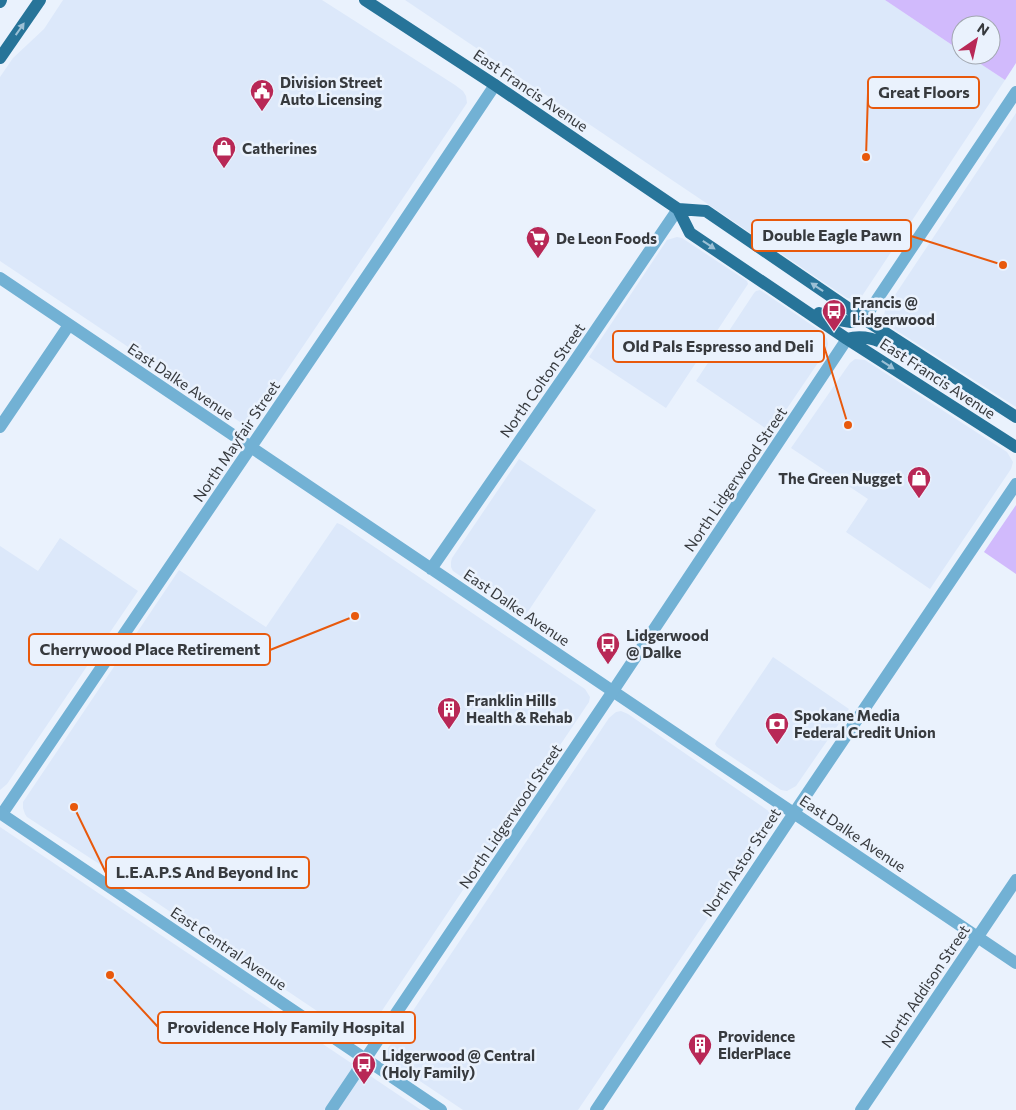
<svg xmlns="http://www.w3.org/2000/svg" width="1016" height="1110" font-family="Commissioner,sans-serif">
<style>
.built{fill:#dce8fa}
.green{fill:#d1bafc}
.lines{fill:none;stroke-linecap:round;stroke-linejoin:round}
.minor{stroke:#72b1d4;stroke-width:12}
.tertiary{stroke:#72b1d4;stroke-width:12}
.primary{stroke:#277499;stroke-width:12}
.oneway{fill:#9cc0d5}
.labels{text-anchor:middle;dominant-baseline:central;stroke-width:5;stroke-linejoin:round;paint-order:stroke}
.poi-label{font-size:15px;font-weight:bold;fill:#373a3e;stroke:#eaf2fd;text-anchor:start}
.street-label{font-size:15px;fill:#373a3e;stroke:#eaf2fd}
.leader{fill:none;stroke:#e8590c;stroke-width:2}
.callout-dot{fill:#e8590c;stroke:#eaf2fd;stroke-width:2}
.callout{fill:#eaf2fd;stroke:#e8590c;stroke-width:2}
.callout-label{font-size:16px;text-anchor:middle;font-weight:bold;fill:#373a3e}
</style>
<rect width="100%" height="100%" fill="#eaf2fd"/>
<path class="built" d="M63,0H322L455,85L463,91L466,96L467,103L254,419L248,422H240L0,261V77L13,58L44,29Z
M405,0H885L961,51V55H967L1005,80L862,296L856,299H852L847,298Z
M1016,113V407L891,327L886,321L884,316L885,310Z
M677,237L682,238L747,281L748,284L666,408L589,357L667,240Z
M760,290L822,332L827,339L828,344L826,351L771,432L696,381L754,293L756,291Z
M855,359L865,360L1007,452L1013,462L1011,469L930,589L846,532L868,499L791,448L845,370L850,363Z
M519,459L596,510L525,616L521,617L453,571L451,567V562L452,558Z
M337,523L342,525L585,689L590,697L589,702L369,1030L364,1036L357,1038L104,867L27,817L25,814L23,808V802L179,570L266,627Z
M60,538L138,591L7,784L0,790V546L38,571Z
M773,657L849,709L796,786L787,791L781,790L717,747L715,744L717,740Z
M621,711L628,714L770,812L772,822L769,828L578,1110H463L390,1061L388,1058L387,1054L388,1048L609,718L616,712Z
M0,827L6,831L421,1110H0Z"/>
<path class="green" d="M885,0H1016V63L1005,80L967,55H991V25H961V51Z
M1016,505V574L984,552Z"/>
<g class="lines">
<path class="minor" d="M0,278L1016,963
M864,319L1016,92
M0,427L69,325
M431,569L570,368L678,209
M2,814L384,251L495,85
M596,1110L794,813L1016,484"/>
<path class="tertiary" d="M0,813L441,1110
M331,1110L613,691L847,339
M861,1110L1016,880"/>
<path class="primary" d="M365,0L495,85L678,209L690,233L847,339L1016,447
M0,2L1,0
M0,58L40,0
M678,209L706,211L864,319L1016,417
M819,313L833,319L851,322L864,319
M847,339C868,333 885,344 904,351"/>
</g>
<defs><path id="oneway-solid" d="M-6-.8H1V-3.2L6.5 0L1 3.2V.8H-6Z" transform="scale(1.25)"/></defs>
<g class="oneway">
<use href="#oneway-solid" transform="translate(20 29) rotate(-55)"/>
<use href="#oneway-solid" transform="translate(709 245) rotate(34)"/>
<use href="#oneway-solid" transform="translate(817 287) rotate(-146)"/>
<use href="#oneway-solid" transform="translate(888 365) rotate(33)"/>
</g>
<defs>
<g id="civic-pin" transform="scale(1.25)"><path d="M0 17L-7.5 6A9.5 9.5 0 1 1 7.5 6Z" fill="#b82856" stroke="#eaf2fd"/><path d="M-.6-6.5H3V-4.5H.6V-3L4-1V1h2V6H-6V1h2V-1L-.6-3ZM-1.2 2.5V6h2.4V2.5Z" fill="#fff"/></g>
<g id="shop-pin" transform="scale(1.25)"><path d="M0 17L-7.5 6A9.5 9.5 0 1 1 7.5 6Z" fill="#b82856" stroke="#eaf2fd"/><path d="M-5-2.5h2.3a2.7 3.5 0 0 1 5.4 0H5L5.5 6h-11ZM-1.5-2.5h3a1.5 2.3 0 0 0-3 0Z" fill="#fff"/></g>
<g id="supermarket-pin" transform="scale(1.25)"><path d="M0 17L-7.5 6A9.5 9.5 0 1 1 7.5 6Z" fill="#b82856" stroke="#eaf2fd"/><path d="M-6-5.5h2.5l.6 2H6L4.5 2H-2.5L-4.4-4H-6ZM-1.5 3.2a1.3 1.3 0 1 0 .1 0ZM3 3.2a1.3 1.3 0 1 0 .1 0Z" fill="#fff"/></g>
<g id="bus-pin" transform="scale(1.25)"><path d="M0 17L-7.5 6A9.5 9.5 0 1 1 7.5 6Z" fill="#b82856" stroke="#eaf2fd"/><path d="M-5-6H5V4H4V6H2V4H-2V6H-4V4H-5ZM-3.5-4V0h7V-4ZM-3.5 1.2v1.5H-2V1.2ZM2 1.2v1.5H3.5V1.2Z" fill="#fff"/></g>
<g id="building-pin" transform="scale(1.25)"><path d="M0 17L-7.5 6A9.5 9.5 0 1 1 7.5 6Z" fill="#b82856" stroke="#eaf2fd"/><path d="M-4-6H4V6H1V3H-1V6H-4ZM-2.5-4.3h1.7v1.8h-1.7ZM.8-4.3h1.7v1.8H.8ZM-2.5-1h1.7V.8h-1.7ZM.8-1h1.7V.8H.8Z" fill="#fff"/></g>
<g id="bank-pin" transform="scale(1.25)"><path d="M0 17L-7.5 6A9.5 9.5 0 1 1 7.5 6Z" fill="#b82856" stroke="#eaf2fd"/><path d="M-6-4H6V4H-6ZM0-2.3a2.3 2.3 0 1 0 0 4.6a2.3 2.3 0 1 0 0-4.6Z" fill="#fff"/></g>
</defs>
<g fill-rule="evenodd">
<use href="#civic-pin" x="262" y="91"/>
<use href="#shop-pin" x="224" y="148"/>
<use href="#supermarket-pin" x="538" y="238"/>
<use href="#bus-pin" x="834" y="311"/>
<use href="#shop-pin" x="919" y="478"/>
<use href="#bus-pin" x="608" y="644"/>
<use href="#building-pin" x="449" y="709"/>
<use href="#bank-pin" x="777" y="724"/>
<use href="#building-pin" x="700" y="1045"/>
<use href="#bus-pin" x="364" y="1064"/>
</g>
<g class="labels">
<g class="poi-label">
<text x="280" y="82">Division Street<tspan x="280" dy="17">Auto Licensing</tspan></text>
<text x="242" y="148">Catherines</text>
<text x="556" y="238">De Leon Foods</text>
<text x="852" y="302">Francis @<tspan x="852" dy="17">Lidgerwood</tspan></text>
<text x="902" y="478" text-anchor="end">The Green Nugget</text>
<text x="626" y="635">Lidgerwood<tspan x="626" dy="17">@ Dalke</tspan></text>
<text x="466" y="700">Franklin Hills<tspan x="466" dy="17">Health &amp; Rehab</tspan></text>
<text x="794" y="715">Spokane Media<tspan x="794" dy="17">Federal Credit Union</tspan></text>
<text x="718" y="1036">Providence<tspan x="718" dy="17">ElderPlace</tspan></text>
<text x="382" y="1055">Lidgerwood @ Central<tspan x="382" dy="17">(Holy Family)</tspan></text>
</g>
<g class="street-label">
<text transform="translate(531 90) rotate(34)">East Francis Avenue</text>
<text transform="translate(938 378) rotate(33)">East Francis Avenue</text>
<text transform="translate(542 380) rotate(-55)">North Colton Street</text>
<text transform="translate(181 381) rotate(34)">East Dalke Avenue</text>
<text transform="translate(236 441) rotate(-56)">North Mayfair Street</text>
<text transform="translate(735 479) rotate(-56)">North Lidgerwood Street</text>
<text transform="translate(517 607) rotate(34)">East Dalke Avenue</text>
<text transform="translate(510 816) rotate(-56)">North Lidgerwood Street</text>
<text transform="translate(853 833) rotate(34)">East Dalke Avenue</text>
<text transform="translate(741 862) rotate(-56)">North Astor Street</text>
<text transform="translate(229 948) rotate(34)">East Central Avenue</text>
<text transform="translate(925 986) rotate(-56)">North Addison Street</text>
</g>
</g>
<path class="leader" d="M866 157L868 93M1003 265L911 236M848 425L824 346M355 616L270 650M74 807L106 873M110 975L158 1027"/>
<g class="callout-dot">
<circle cx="866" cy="157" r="5"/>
<circle cx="1003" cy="265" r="5"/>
<circle cx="848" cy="425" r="5"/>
<circle cx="355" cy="616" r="5"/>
<circle cx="74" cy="807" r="5"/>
<circle cx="110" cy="975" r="5"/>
</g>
<g class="callout">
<rect x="868" y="77" width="111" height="31" rx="5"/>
<rect x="752" y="220" width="159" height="31" rx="5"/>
<rect x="613" y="331" width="211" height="31" rx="5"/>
<rect x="29" y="634" width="241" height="31" rx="5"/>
<rect x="106" y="857" width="203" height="31" rx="5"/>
<rect x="158" y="1012" width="257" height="31" rx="5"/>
</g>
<g class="callout-label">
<text x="924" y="98">Great Floors</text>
<text x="832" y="241">Double Eagle Pawn</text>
<text x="718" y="352">Old Pals Espresso and Deli</text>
<text x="150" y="655">Cherrywood Place Retirement</text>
<text x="207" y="878">L.E.A.P.S And Beyond Inc</text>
<text x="286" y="1033">Providence Holy Family Hospital</text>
</g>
<g transform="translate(976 40) rotate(34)"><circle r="24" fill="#eaf2fd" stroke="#a2a8b1"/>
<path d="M0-4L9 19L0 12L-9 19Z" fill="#b82856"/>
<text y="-8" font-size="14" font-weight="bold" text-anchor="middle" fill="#373a3e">N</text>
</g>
</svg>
